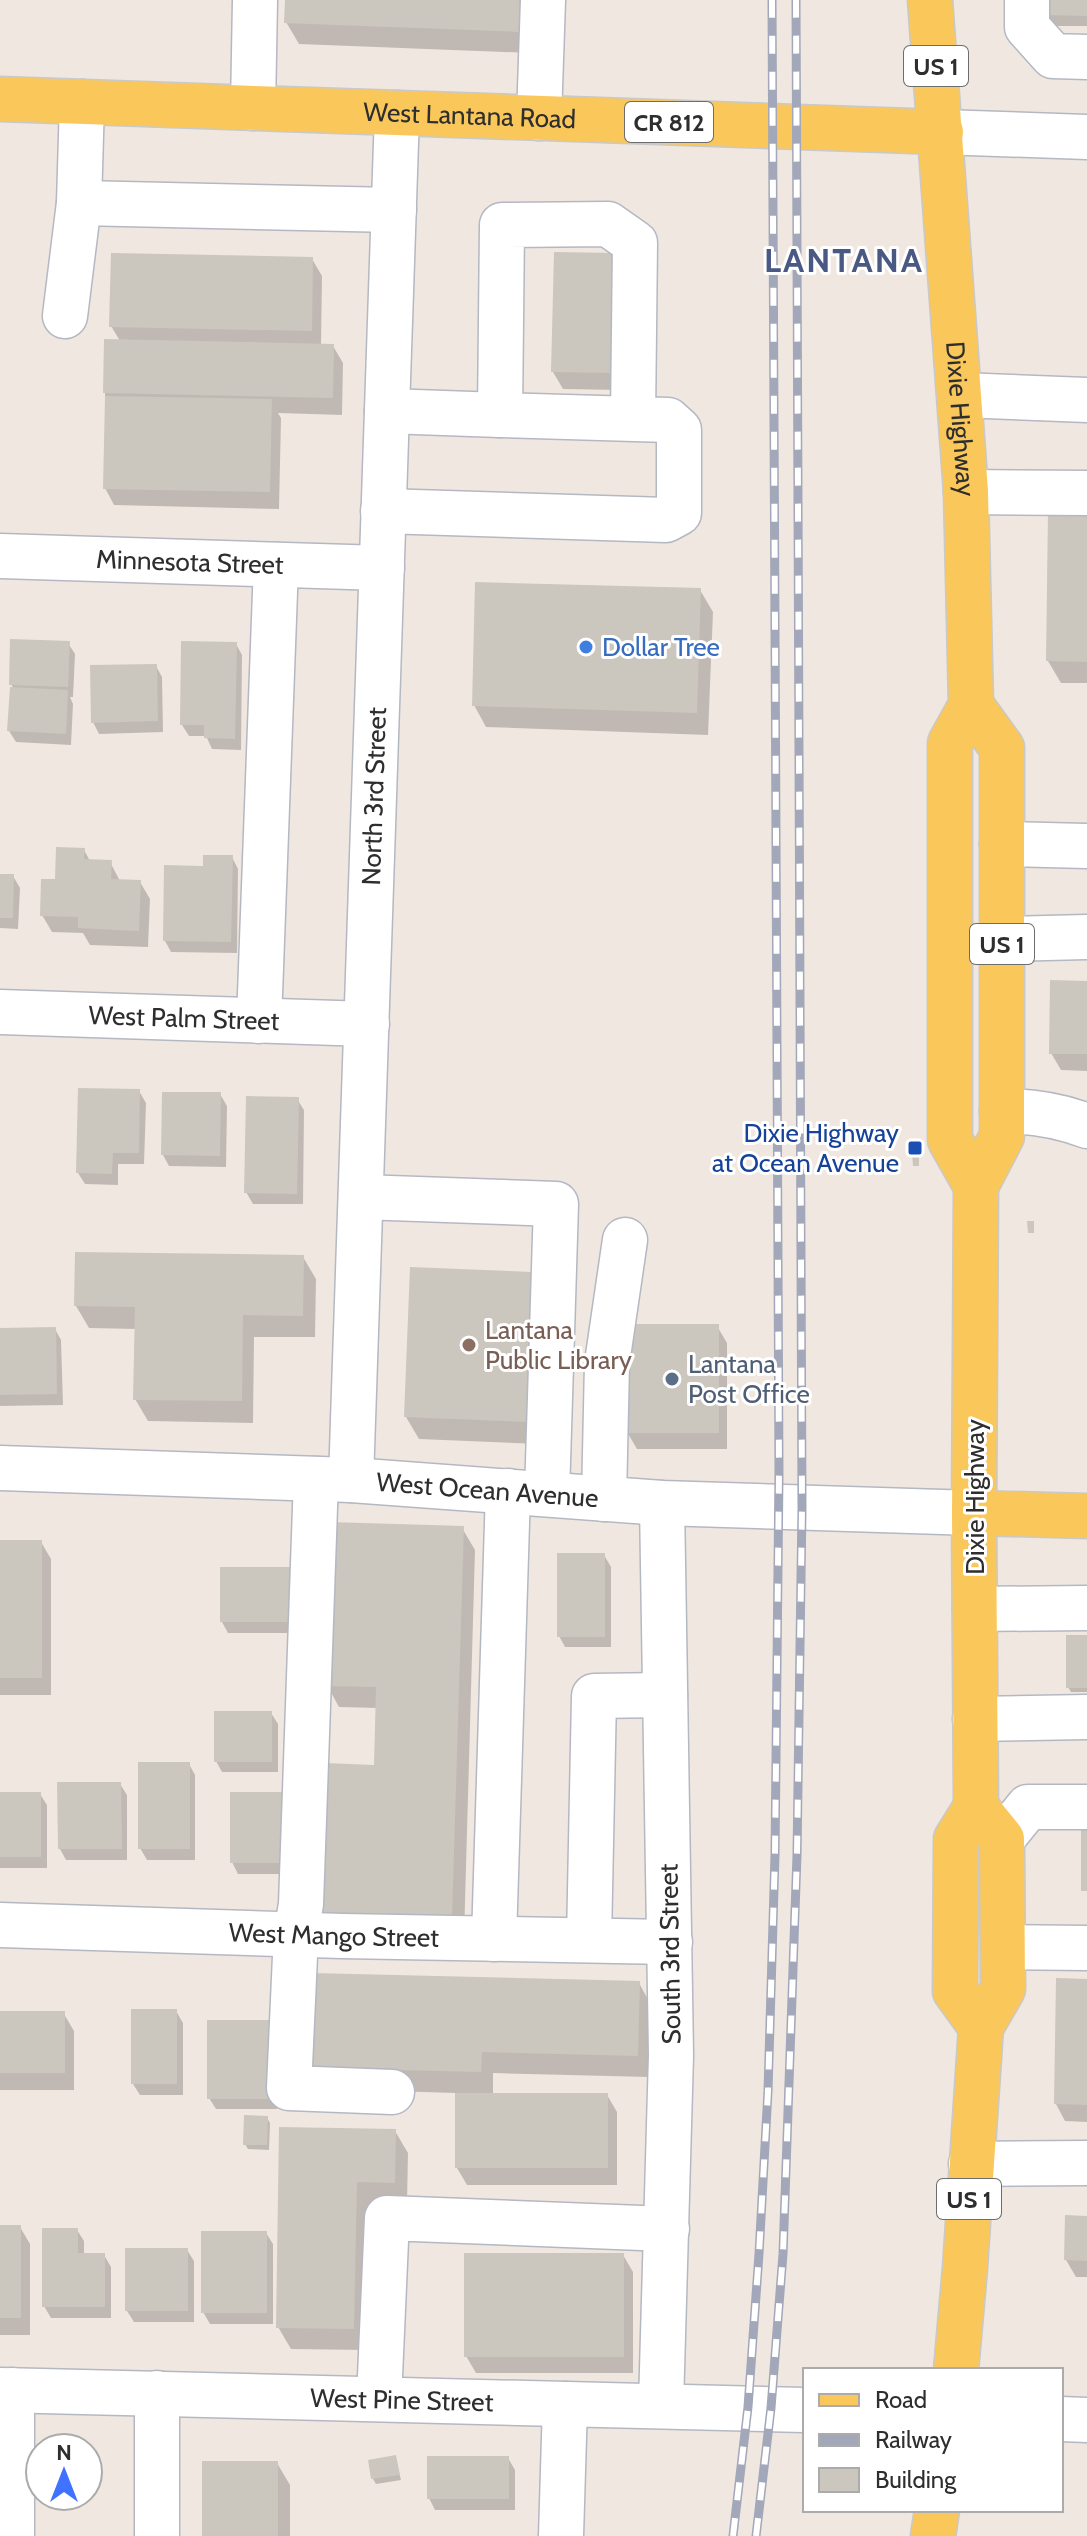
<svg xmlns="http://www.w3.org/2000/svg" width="1087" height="2536" font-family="Cabin,sans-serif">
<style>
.shadow{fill:#0003}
.building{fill:#cbc6be}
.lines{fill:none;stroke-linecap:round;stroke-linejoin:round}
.minor-casing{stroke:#b4b8c2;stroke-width:47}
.major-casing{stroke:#c9c9c9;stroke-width:47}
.minor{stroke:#fff;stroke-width:44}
.major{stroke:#fac75b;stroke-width:44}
.rail-casing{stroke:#a2a7b9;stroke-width:9}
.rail{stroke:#fff;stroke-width:6;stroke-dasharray:18;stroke-linecap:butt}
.shop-dot{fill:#3f7fe0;stroke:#fff;stroke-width:3}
.transit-dot{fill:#1a4fb4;stroke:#fff;stroke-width:3}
.education-dot{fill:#8d6e63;stroke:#fff;stroke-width:3}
.service-dot{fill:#5c6f8a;stroke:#fff;stroke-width:3}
.labels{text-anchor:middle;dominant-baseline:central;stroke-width:6;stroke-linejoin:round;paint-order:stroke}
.shield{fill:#fff;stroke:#6d6d6d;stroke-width:2}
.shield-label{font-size:24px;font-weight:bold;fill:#2e2e2e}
.street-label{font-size:26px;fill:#2e2e2e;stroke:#fff}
.shop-label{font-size:26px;fill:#366cbe;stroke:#fff;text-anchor:start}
.transit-label{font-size:26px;fill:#164399;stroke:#fff;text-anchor:end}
.education-label{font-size:26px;fill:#785e54;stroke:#fff;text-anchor:start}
.service-label{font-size:26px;fill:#4e5e75;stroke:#fff;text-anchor:start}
.district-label{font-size:34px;font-weight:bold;letter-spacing:2px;fill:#4a5983;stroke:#fff}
</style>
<rect width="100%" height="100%" fill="#f0e8e0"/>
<path class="shadow" d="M287,0H534L532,53L299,44L286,22Z
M1087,0V26H1053L1046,14Z
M556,254L622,390L563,389L553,372Z
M312,259L322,276L321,345L333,346L343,363L342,415L278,413L281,418L279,509L114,505L105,488V393L120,341L111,326Z
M1087,512V683H1061L1048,661Z
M700,590L713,612L708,735L486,727L474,705Z
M68,643L75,654L73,697H70L73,704L71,745L16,742L9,731L14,689L11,684Z
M236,644L242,655L241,750L212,749L206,736H189L182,725Z
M156,666L162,677L163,732L99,734L93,722Z
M84,850L90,861L110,862L120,881L140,882L150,899L148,947L90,945L83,933L52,932L42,915L57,881Z
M232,857L238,869L237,953L171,952L165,941L205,868Z
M0,876H13L20,888L18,929L0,928Z
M1087,983V1071L1061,1070L1051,1053Z
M139,1091L146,1103L144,1164H118V1185L85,1184L78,1173Z
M220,1094L227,1106L226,1167L169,1166L163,1155Z
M297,1099L304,1110L303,1204H253L246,1192Z
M303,1257L316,1279L315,1337H254L253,1423L148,1421L135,1399L137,1329L89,1328L76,1306Z
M545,1296L539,1444L419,1439L406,1417Z
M717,1326L727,1343V1449H637L627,1432Z
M55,1329L61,1340L63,1405L0,1406V1330Z
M462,1528L475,1550L464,1938L335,1934L322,1912L376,1767L378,1708L339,1707L327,1685Z
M0,1542H41L51,1559V1695H0Z
M604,1555L611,1567V1647H565L559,1636Z
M292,1569L298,1633H228L222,1622Z
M1087,1637V1692H1071L1068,1687Z
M271,1713L278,1724V1772H222L216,1761Z
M189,1764L195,1775V1860H147L140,1848Z
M120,1784L127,1795V1860H66L60,1849Z
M0,1794H40L47,1805V1868H0Z
M288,1805V1874H238L232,1862Z
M1087,1981V2122L1065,2121L1056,2104Z
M639,1983L651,2005L649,2077L493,2073V2095H607L617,2112V2185H467L457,2168L456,2093L324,2089Z
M176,2011L183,2023V2095H140L133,2084Z
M0,2014H64L74,2031V2090H0Z
M277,2034V2109H216L209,2098Z
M267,2118L270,2123L269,2150L248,2149L245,2144Z
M281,2129L395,2131L408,2153L407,2204H368L366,2350L291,2349L278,2327Z
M1087,2218V2277H1076L1066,2260Z
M0,2227H20L30,2244V2335H0Z
M77,2230L84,2241V2255H104L111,2267V2318H51L44,2306Z
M266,2233L273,2244V2324H210L203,2312Z
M187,2250L194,2261V2322H134L127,2311Z
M623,2255L633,2272V2373H476L466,2356Z
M395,2457L401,2480L376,2484L373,2479Z
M508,2458L515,2470V2510H435L429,2498Z
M277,2463L290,2485V2536H204Z"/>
<path class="building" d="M285,0H521L520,32L284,23Z
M1044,0H1087V16L1044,15Z
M554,252L616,253L614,373L551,372Z
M111,253L313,257L312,331L109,327Z
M104,339L334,344L333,398L103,393Z
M105,396L272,399L270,492L103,489Z
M1048,510H1087V662L1046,661Z
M475,582L701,588L697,713L472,706Z
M10,639L70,641L68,687L9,685Z
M181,641L237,642L235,739L204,738V725H180Z
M157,664L158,721L91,723L90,665Z
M10,687L68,690L66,734L7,731Z
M56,847L85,848L84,859L112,860L111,879L141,880L139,931L78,928V917L40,916L41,879H55Z
M203,855H233L231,942L163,941L164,865L203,866Z
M0,874H14L13,918H0Z
M1050,980L1087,981V1054H1049Z
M78,1088L140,1089L139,1153H113L112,1174L76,1173Z
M162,1092H221L220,1156L161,1155Z
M246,1096L299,1097L297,1194L244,1193Z
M912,1153H919V1166H913Z
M1027,1221H1034V1233H1028Z
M75,1252L304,1255L303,1316L243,1315L242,1401L133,1400L135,1307L74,1306Z
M410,1267L533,1272L527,1422L404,1417Z
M624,1324H719V1433H625Z
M56,1327L57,1394L0,1395V1328Z
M329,1522L464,1526L452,1917L320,1913L325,1763L374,1765L376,1687L325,1686Z
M0,1540H42V1678H0Z
M557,1553H605V1637H557Z
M220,1567H293V1622H220Z
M1066,1635H1087V1688H1066Z
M214,1711H272V1762H214Z
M138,1762H190V1849H138Z
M57,1782H121L122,1849H58Z
M0,1792H41V1857H0Z
M230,1792H283V1863H230Z
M1081,1817H1087V1891H1081Z
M312,1973L640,1981L638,2056L482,2052L481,2072L310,2068Z
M1056,1978L1087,1979V2105L1054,2104Z
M131,2009H177V2084H131Z
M0,2011H65V2073H0Z
M207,2020H271V2099H207Z
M455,2093H608V2168H455Z
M244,2115L268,2116L267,2145H243Z
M279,2127L396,2129L395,2183L357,2182L354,2329L276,2328Z
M1065,2215L1087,2216V2261L1064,2260Z
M0,2225H21V2318H0Z
M42,2228H78V2253H105V2307H42Z
M201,2231H267V2313H201Z
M125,2248H188V2311H125Z
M464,2253H624V2357H464Z
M396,2455L400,2475L371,2479L368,2460Z
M427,2456H509V2499H427Z
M202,2461H278V2536H202Z"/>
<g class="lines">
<g class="minor-casing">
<g id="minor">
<path d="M1027,0V27L1053,56L1087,57"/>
<path d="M253,108L255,0"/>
<path d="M539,118L543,0"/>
<path d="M941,132L1087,137"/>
<path d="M79,203L394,210"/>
<path d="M65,316L79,203L82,102"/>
<path d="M960,395L1087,400"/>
<path d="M387,411L500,415"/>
<path d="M966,492L1087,493"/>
<path d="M383,511L666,520L679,513V430L668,420L500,415L502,225L608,224L635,243L633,418"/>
<path id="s1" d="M0,556L382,568"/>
<path d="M1002,844L1087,846"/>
<path d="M1002,939L1087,937"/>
<path id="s2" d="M0,1012L367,1024"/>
<path d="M259,1021L276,565"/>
<path d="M1002,1111C1032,1111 1059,1115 1087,1126"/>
<path d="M361,1197L556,1204L547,1494"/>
<path id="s3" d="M0,1468L351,1480L662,1503L974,1513"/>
<path d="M316,1479L301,1904L296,1934L289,2088L392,2092"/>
<path id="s4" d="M351,1480L397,113"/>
<path d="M604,1499L607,1363L625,1240"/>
<path d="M975,1609L1087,1608"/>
<path d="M975,1719L1087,1717"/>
<path d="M1002,1839L1028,1807H1087"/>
<path id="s5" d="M0,1925L342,1936L670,1942"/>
<path d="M494,1939L508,1491"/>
<path d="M589,1940L594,1696L665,1695"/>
<path d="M1004,1947L1087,1948"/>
<path d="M971,2164L1087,2163"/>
<path id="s6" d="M0,2390L805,2410"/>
<path d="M157,2393V2536"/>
<path d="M379,2399L387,2218L667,2229"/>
<path d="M661,2405L671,2055L662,1503"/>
<path d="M1061,2419L1087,2420"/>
<path d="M12,2536V2390"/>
<path d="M561,2536L565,2404"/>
</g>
</g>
<g class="major-casing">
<g id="major">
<path id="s7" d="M930,0L966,492L971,705L950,743V1140L976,1186"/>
<path id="s8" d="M0,99L941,132"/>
<path d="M971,705L1002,748V1136L976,1186L974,1513L976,1807L956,1839L955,1991L981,2027"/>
<path d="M974,1513L1087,1516"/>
<path d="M956,2370L965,2268L981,2027L1003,1989L1002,1839L976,1807"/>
<path d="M933,2536L937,2510"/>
</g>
</g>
<use href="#minor" class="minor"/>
<use href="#major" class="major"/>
<g class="rail-casing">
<path id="rail" d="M733,2536L748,2407L759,2254L768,2091L775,1855L779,1472L772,0
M756,2536L771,2408L783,2254L797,1855L802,1508L796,0"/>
</g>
<use href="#rail" class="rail"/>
</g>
<circle class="shop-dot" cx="586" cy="647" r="8"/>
<rect class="transit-dot" x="907" y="1140" width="16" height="16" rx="4"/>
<circle class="education-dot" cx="469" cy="1345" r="8"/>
<circle class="service-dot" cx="672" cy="1379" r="8"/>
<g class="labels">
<g class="shield">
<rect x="904" y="46" width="64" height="40" rx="6"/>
<rect x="625" y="102" width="88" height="40" rx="6"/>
<rect x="970" y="924" width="64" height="40" rx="6"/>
<rect x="937" y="2179" width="64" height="40" rx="6"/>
</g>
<g class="shield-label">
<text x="936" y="66">US 1</text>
<text x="669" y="122">CR 812</text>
<text x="1002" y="944">US 1</text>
<text x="969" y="2199">US 1</text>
</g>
<g class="street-label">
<text stroke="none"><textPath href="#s8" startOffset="470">West Lantana Road</textPath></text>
<text stroke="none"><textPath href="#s7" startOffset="420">Dixie Highway</textPath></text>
<text stroke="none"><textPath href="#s1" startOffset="190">Minnesota Street</textPath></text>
<text stroke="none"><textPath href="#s4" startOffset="684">North 3rd Street</textPath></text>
<text stroke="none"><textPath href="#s2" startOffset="184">West Palm Street</textPath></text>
<text stroke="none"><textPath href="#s3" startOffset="488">West Ocean Avenue</textPath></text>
<text transform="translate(975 1497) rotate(-90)">Dixie Highway</text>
<text stroke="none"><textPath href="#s5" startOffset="334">West Mango Street</textPath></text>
<text transform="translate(670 1954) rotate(-91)">South 3rd Street</text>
<text stroke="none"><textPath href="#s6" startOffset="402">West Pine Street</textPath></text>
</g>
<g class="shop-label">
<text x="602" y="647">Dollar Tree</text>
</g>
<g class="transit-label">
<text x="899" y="1133">Dixie Highway<tspan x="899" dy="30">at Ocean Avenue</tspan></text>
</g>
<g class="education-label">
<text x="485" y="1330">Lantana<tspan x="485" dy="30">Public Library</tspan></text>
</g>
<g class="service-label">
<text x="688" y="1364">Lantana<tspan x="688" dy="30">Post Office</tspan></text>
</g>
<g class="district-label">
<text x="844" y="260">LANTANA</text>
</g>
</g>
<rect x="803" y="2368" width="260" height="144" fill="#ffffff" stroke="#ababab" stroke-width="2"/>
<rect x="819" y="2394" width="40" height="12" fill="#fac75b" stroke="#ababab" stroke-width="2"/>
<text x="875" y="2408" font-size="24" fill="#2e2e2e">Road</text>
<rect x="819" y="2434" width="40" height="12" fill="#a2a7b9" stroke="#ababab" stroke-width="2"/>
<text x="875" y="2448" font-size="24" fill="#2e2e2e">Railway</text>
<rect x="819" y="2468" width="40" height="24" fill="#cbc6be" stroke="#ababab" stroke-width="2"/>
<text x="875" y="2488" font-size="24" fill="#2e2e2e">Building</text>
<g transform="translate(64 2472)"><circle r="38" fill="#ffffff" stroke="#ababab" stroke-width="2"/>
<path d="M0-6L14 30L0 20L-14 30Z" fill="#3e72ff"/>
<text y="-12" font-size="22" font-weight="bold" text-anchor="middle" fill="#2e2e2e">N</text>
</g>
</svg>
